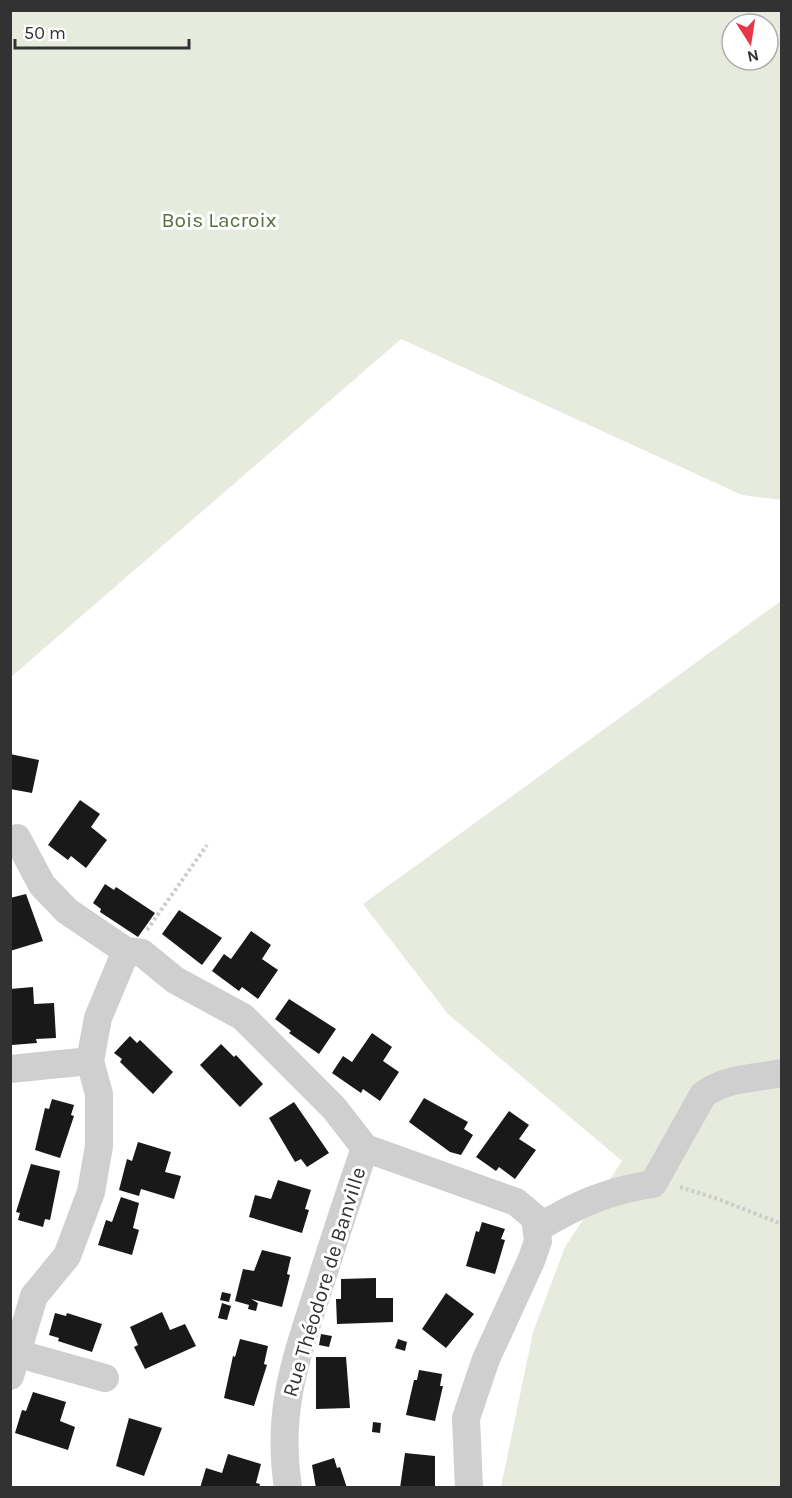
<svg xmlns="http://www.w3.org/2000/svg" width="792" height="1498" font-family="Karla,sans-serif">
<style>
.green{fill:#e6ebde;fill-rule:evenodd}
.building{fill:#191919}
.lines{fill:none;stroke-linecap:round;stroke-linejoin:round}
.path{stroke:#ccc;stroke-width:4;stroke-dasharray:3 3;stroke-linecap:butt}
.minor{stroke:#cfcfcf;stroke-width:28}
.labels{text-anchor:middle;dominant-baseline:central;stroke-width:6;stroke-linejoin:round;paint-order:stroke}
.park-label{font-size:21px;fill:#576f3e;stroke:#fff}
.street-label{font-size:21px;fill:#323232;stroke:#fff}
</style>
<rect width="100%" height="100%" fill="#fff"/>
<path class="green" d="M11,10L781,11V500L742,495L401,339L11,677ZM732,24H768V60H732Z
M781,601V1487H501L533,1332L565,1247L622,1161L448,1014L363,904Z"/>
<path class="building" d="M10,754L39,760L32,793L10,789Z
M80,800L100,814L91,827L107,840L86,868L71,856L68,860L48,845Z
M105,884L114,890L116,887L155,913L138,937L100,912L101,909L93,903Z
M26,894L43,941L10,951V898Z
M179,910L222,938L202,965L162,934Z
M251,931L271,945L262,959L278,970L258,999L242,987L239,991L212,971L224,954L231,959Z
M33,987L34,1004L54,1003L56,1038L36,1039L37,1043L12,1045L10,989Z
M289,999L336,1029L319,1054L289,1033L291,1031L275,1019Z
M372,1033L392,1047L383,1061L399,1072L380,1101L363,1089L361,1093L332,1073L343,1056L352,1062Z
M130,1036L137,1043L140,1040L173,1072L153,1094L120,1062L122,1059L114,1053Z
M221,1044L234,1057L236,1055L263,1084L240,1107L200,1065Z
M424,1098L468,1122L464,1129L473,1135L461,1155L450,1152L409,1122Z
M52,1099L74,1105L71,1115L74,1116L60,1158L35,1150L45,1108L49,1109Z
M294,1102L329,1153L307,1167L301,1159L295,1162L269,1118Z
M509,1111L529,1125L519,1139L536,1150L515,1179L499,1167L496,1171L476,1157Z
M138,1142L171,1152L165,1172L181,1176L174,1199L141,1189L139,1196L119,1190L127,1159L132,1161Z
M31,1164L60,1171L50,1220L45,1219L43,1227L18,1220L20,1213L16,1212Z
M278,1180L311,1190L305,1209L309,1210L302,1233L249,1217L255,1195L271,1199Z
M121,1197L139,1203L133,1228L139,1230L132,1255L98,1245L106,1220L112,1222Z
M482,1222L505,1229L501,1239L505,1240L495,1274L466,1266L476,1231L479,1232Z
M262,1250L291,1257L287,1274L290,1275L282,1307L251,1299L258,1303L256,1311L248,1309L249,1305L235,1301L243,1269L254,1271Z
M376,1278V1298H393V1322L337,1324L336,1299H341V1279Z
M222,1292L231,1294L229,1302L220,1300Z
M446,1293L474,1314L446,1348L422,1329Z
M222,1303L231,1306L227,1320L218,1318Z
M162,1312L170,1330L185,1324L196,1346L145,1369L134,1347L138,1345L130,1327Z
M55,1313L66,1316L67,1313L102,1324L92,1352L58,1341L59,1338L49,1335Z
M321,1334L332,1336L329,1347L319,1345Z
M240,1339L268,1346L264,1364L267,1365L254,1406L224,1398L233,1356L235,1357Z
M398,1339L407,1342L405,1351L395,1348Z
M316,1357H346L350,1408L316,1409Z
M419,1370L442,1374L440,1386H443L435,1421L406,1415L414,1380H417Z
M33,1392L66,1402L60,1421L75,1427L68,1450L15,1433L22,1410L26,1411Z
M129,1418L162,1428L144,1476L116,1466Z
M373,1422L381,1423L380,1433L372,1432Z
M405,1453L435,1456V1488H400Z
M228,1454L261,1464L256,1483L260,1484L259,1488H200L206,1468L222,1473Z
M334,1458L337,1468L340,1467L347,1488H316L312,1465Z"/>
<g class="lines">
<path class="path" d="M147,930L207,845
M680,1187L718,1199L782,1224"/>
<path class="minor" d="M17,838L42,885L67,911L126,951L142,953L175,980L243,1017L334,1108L365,1148L516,1202L535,1218L538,1241L531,1261L486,1359L466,1418L469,1488
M10,1069L90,1061
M538,1228C575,1205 610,1190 653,1184L703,1095C724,1078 756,1078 782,1073
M19,1354L105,1378
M10,1376L34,1296L67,1256L91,1192L99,1146V1094L90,1061L98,1018L126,951
M288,1488C276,1410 296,1359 319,1287C334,1240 349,1194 365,1148"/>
</g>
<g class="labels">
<g class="park-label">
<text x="219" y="220">Bois Lacroix</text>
</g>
<g class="street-label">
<text transform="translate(324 1282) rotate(-73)">Rue Théodore de Banville</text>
</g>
</g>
<rect width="792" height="1498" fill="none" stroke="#323232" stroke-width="24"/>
<g transform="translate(750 42) rotate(168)"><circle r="28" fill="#ffffff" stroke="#adadad" stroke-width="1.5"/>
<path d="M0-4.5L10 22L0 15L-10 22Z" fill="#e7364a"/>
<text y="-9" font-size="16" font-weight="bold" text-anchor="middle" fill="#323232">N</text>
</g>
<path d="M15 39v9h174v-9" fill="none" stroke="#323232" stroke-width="3"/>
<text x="24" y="39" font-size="18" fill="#323232" stroke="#ffffff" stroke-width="4.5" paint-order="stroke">50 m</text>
</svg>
